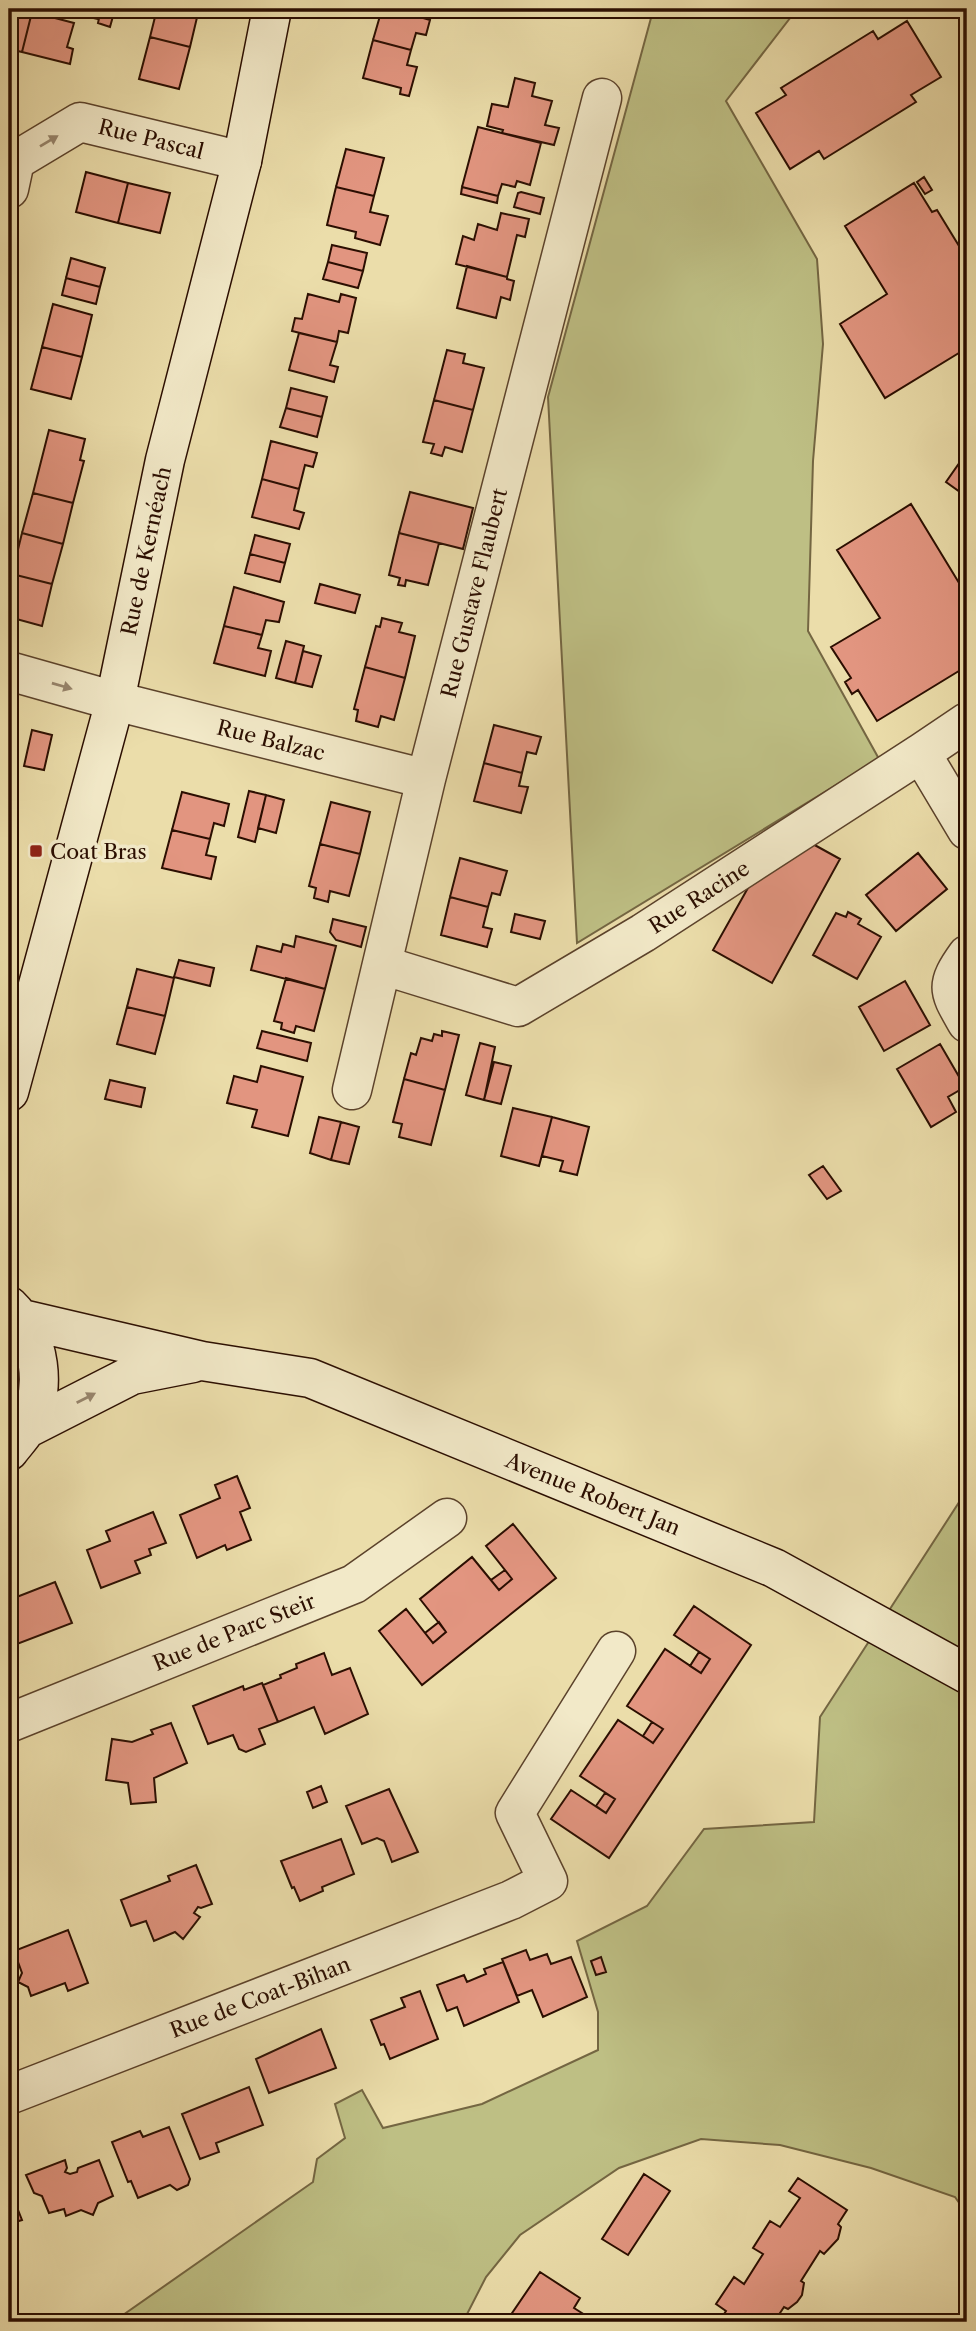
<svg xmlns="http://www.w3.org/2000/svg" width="976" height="2331" font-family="'Libre Caslon Text',serif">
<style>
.green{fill:#bebf84;stroke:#746642;stroke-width:2}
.building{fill:#e29580;stroke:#2b0e01;stroke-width:2}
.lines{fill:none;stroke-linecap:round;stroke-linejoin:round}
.minor-casing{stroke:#5b422b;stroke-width:41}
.secondary-casing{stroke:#2b0e01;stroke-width:41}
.minor{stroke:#f2e9c8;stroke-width:38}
.secondary{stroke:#f2e9c8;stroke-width:38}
.oneway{fill:#98866e}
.poi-dot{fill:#8f2418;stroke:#f2e9c8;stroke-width:2.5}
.labels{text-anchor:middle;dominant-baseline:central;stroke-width:7;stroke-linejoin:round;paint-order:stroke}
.street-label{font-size:21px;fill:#2b0e01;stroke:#f2e9c8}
.poi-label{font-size:21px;fill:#2b0e01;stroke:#f2e9c8;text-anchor:start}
</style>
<rect width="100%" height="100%" fill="#ebddaa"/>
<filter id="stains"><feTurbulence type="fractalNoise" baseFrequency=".00286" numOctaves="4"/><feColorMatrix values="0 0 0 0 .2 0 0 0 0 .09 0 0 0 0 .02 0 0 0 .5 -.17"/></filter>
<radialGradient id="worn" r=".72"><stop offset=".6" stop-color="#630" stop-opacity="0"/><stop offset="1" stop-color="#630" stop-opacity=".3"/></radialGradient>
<path class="green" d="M616,9H797L726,101L817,259L823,344L813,461L808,631L879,759L577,943L548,397L651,18Z
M967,1490V2214L955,2197L871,2168L780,2145L701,2139L619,2168L520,2235L486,2277L463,2322H113L313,2182L317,2159L345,2138L335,2104L362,2090L383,2128L482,2104L598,2050V2012L577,1941L647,1906L704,1829L814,1822L820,1717Z"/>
<path class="building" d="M9,9L32,12L22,52L9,49Z
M78,9H100L98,19L76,14Z
M101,9H115L110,27L98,23Z
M157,9H199L190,47L150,37Z
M382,9H406L421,13L420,17L430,20L426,35L416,33L411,50L373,40Z
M32,12L74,23L67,47L73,49L70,64L22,52Z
M907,21L941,77L911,95L916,102L824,159L819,151L790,169L756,113L786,95L781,88L873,31L878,39Z
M150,37L190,47L179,89L139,79Z
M373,40L411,50L407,65L417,67L409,96L400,94L401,88L363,78Z
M515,78L535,83L532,96L552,101L545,125L559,128L554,145L502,133L503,130L487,126L492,104L508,107Z
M478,127L541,143L530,185L517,181L515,187L502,184L498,196L462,187Z
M346,149L384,158L374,196L336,187Z
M86,172L128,183L118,223L76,212Z
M924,177L932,190L925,194L917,182Z
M128,183L170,193L160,233L118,223Z
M914,183L932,212L937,210L967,259V348L885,398L840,324L887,294L845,226Z
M336,187L374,196L370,212L388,216L380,245L355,238L356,232L327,225Z
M462,187L498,196L497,203L461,194Z
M521,192L544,198L540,214L514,207L518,193Z
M501,213L529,219L525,237L517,235L507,277L456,264L463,236L474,240L478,224L497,230Z
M332,245L367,253L363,271L328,262Z
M71,258L105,268L100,287L66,278Z
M328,262L363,271L358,288L323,279Z
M467,266L507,277V279L514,281L510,300L501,297L496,318L457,308Z
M66,278L100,287L96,304L62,295Z
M308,294L339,302L341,294L356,298L348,333L339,331L337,342L292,331L295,318L302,319Z
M53,304L92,315L82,357L42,347Z
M299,333L337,342L330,365L338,367L334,382L289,370Z
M42,347L82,357L71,399L31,389Z
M447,350L465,354L463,363L484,368L473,410L434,400Z
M291,388L327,397L322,417L286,408Z
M434,400L473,410L462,452L445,447L442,456L431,453L434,444L423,442Z
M286,408L322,417L317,437L280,427Z
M49,430L85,439L80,460L84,461L73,503L33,493Z
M271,441L317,453L313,467L305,465L299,489L262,479Z
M967,452V497L946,482Z
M262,479L299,489L294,510L304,513L299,529L252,517Z
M410,492L473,508L463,549L399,533Z
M33,493L73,503L63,544L22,533Z
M911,504L967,596V666L877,721L858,690L852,694L845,682L851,678L831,647L880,618L837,550Z
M22,533L63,544L52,584L12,574Z
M399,533L439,543L428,585L406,580L405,586L398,585L400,578L389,575Z
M255,535L290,544L285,563L250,554Z
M250,554L285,563L280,582L245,573Z
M12,574L52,584L42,626L9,617V586Z
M320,584L360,595L355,613L315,603Z
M234,587L284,602L279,622L266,620L262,635L224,626Z
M382,618L402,623L399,632L415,636L405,678L365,667L376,626L380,627Z
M224,626L262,635L258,648L271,651L265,676L214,663Z
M286,641L304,646L295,683L276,678Z
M303,651L321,656L312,687L295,683Z
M365,667L405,678L394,720L381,716L378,727L356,721L358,710L354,709Z
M494,725L541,737L536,754L527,752L522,773L484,763Z
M32,730L52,735L44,770L24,766Z
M484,763L522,773L519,786L528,787L521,813L474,801Z
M249,791L266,795L255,842L238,837Z
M182,792L229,804L224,826L214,823L210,839L172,830Z
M266,795L284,800L276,833L258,828Z
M331,802L370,812L360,854L320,844Z
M172,830L210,839L206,855L216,857L211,879L162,868Z
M811,843L840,859L772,983L713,950L753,879Z
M320,844L360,854L349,896L330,891L328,902L314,898L316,888L309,886Z
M918,853L947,889L896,931L866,895Z
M460,858L507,871L500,895L492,893L488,907L450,897Z
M450,897L488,907L483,927L492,929L487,947L441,935Z
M848,912L861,919L858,924L881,937L857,979L813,955L836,913L846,917Z
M515,914L545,921L540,939L511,932Z
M333,919L366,927L361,947L336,940L330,932Z
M296,936L336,946L325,989L251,970L257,946L281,952L283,944L294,947Z
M179,960L214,968L210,986L174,977Z
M137,969L174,978L165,1016L127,1007Z
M286,978L325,989L314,1031L296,1026L294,1033L281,1029L282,1023L274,1021Z
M905,981L930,1025L884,1051L859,1007Z
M127,1007L165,1016L155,1054L117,1044Z
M262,1031L311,1043L307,1061L257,1048Z
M442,1031L459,1035L445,1090L404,1079L411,1053L416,1055L421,1038L432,1041L434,1034L442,1036Z
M480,1043L495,1047L484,1100L466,1095Z
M940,1044L965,1087L948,1097L956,1112L931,1127L897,1069Z
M494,1062L511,1066L501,1104L484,1100Z
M261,1066L303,1077L288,1136L252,1127L257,1110L227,1103L234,1076L257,1082Z
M404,1079L445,1090L431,1145L399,1137L402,1124L393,1122Z
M110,1080L145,1088L141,1107L105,1099Z
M513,1108L552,1117L539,1166L501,1156Z
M319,1117L341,1122L331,1160L310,1153Z
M552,1117L589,1127L577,1175L560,1171L563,1161L542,1156Z
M341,1122L359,1127L349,1164L331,1160Z
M823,1166L841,1191L827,1199L809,1175Z
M967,1174V1191L960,1178Z
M237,1476L250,1508L240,1512L251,1540L227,1550L225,1545L197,1558L180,1515L220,1498L215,1485Z
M153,1512L166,1543L149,1549L151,1555L135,1561L140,1573L101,1588L87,1550L110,1541L106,1531Z
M513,1524L556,1578L422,1685L379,1631L406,1609L433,1643L446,1632L420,1599L472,1557L499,1590L512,1579L486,1546Z
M505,1570L512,1579L499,1590L491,1580Z
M55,1582L72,1623L17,1644L9,1624V1600Z
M694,1606L751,1645L609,1858L551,1819L571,1790L606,1813L615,1799L580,1776L618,1720L653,1743L663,1729L627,1706L665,1649L701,1673L710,1659L674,1635Z
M439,1622L446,1632L433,1643L425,1633Z
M699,1652L710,1659L701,1673L690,1666Z
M324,1653L332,1675L350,1668L368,1714L325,1734L314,1707L278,1722L263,1685L281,1678L280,1675L297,1668L296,1664Z
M262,1683L278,1722L259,1729L265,1744L246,1752L239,1749L233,1735L208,1744L193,1706L243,1686L244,1690Z
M652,1722L663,1729L653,1743L643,1736Z
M171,1723L187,1763L154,1778L156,1802L131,1804L128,1783L106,1780L112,1739L132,1742L153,1734L151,1730Z
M321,1786L327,1802L313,1808L307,1792Z
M389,1789L418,1852L392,1862L384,1841L377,1838L362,1844L346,1806Z
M605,1793L615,1799L606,1813L596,1806Z
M341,1839L354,1874L322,1887L323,1891L300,1901L294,1887L292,1888L281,1861Z
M196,1865L212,1904L201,1908L198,1907L194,1913L200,1917L183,1939L175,1932L154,1941L146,1921L131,1926L121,1900L170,1881L168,1876Z
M68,1930L88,1983L68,1991L65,1983L31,1996L28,1987L18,1982L22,1973L14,1951Z
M526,1950L530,1960L547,1954L551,1964L571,1957L587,1997L543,2017L532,1990L517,1996L502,1959Z
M601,1957L606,1972L596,1975L591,1961Z
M503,1962L519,2002L464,2026L457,2007L447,2011L437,1985L464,1975L467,1982L486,1974L484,1969Z
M420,1991L438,2039L390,2059L384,2044L381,2045L371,2020L405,2007L401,1998Z
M321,2029L336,2068L269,2093L256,2059Z
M249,2087L263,2125L216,2143L219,2152L200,2159L182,2114Z
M169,2127L190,2179L188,2185L177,2190L170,2185L138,2198L131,2181L128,2182L112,2142L140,2131L143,2137Z
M65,2160L67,2168L65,2172L70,2174L77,2172L78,2168L99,2160L113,2196L98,2203L93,2215L81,2210L66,2216L64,2209L49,2213L42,2196L34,2193L26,2175Z
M644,2174L670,2191L628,2255L602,2239Z
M798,2178L847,2210L838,2224L841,2227L838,2239L824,2254L820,2251L801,2281L804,2283L802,2295L797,2302L788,2309L784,2307L774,2322H719L726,2311L716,2304L734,2277L744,2284L763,2254L753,2248L770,2221L780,2227L800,2198L789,2191Z
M9,2187L22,2220L9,2224Z
M540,2272L580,2298L574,2308L596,2322H506Z"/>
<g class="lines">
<g class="minor-casing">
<path id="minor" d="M9,189L15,161L80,122L242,161
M9,671L115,701L426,779
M921,753L967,722
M967,955C944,987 949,991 967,1023
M382,965L518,1007L643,933L921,753L967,830
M352,1090L426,779L602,98
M9,1723L354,1584L447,1518
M9,2095L511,1900L548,1881L515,1813L616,1651"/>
</g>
<g class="secondary-casing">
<path id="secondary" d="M9,1092L115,701L165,460L242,161L272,9
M9,1306C41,1337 48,1389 26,1429C21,1437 14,1444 9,1451
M22,1319L202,1361L310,1378L774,1568L967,1674
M26,1429L132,1375L193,1363"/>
</g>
<use href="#minor" class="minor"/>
<use href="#secondary" class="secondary"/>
</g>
<defs><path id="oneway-solid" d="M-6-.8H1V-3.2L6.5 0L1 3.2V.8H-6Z" transform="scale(1.75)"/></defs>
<g class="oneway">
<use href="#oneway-solid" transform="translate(49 141) rotate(-31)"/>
<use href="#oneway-solid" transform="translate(62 686) rotate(16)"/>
<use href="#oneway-solid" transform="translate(86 1398) rotate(-27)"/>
</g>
<rect class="poi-dot" x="29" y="844" width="14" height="14" rx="3.5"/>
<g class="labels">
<g class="street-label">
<text transform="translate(151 139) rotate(14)">Rue Pascal</text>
<text transform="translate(146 551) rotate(-78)">Rue de Kernéach</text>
<text transform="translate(474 593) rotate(-76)">Rue Gustave Flaubert</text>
<text transform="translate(271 740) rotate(14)">Rue Balzac</text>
<text transform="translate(699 897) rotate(-33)">Rue Racine</text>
<text transform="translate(593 1494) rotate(22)">Avenue Robert Jan</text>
<text transform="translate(234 1632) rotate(-22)">Rue de Parc Steir</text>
<text transform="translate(260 1997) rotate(-21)">Rue de Coat-Bihan</text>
</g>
<g class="poi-label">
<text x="50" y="851">Coat Bras</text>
</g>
</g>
<rect width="976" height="2331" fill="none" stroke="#ebddaa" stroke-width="35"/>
<rect x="10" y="10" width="955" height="2310" fill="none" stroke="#2b0e01" stroke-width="3.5"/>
<rect x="18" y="18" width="941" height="2296" fill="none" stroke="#2b0e01" stroke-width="2"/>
<rect width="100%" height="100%" filter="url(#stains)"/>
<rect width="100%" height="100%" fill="url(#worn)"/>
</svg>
